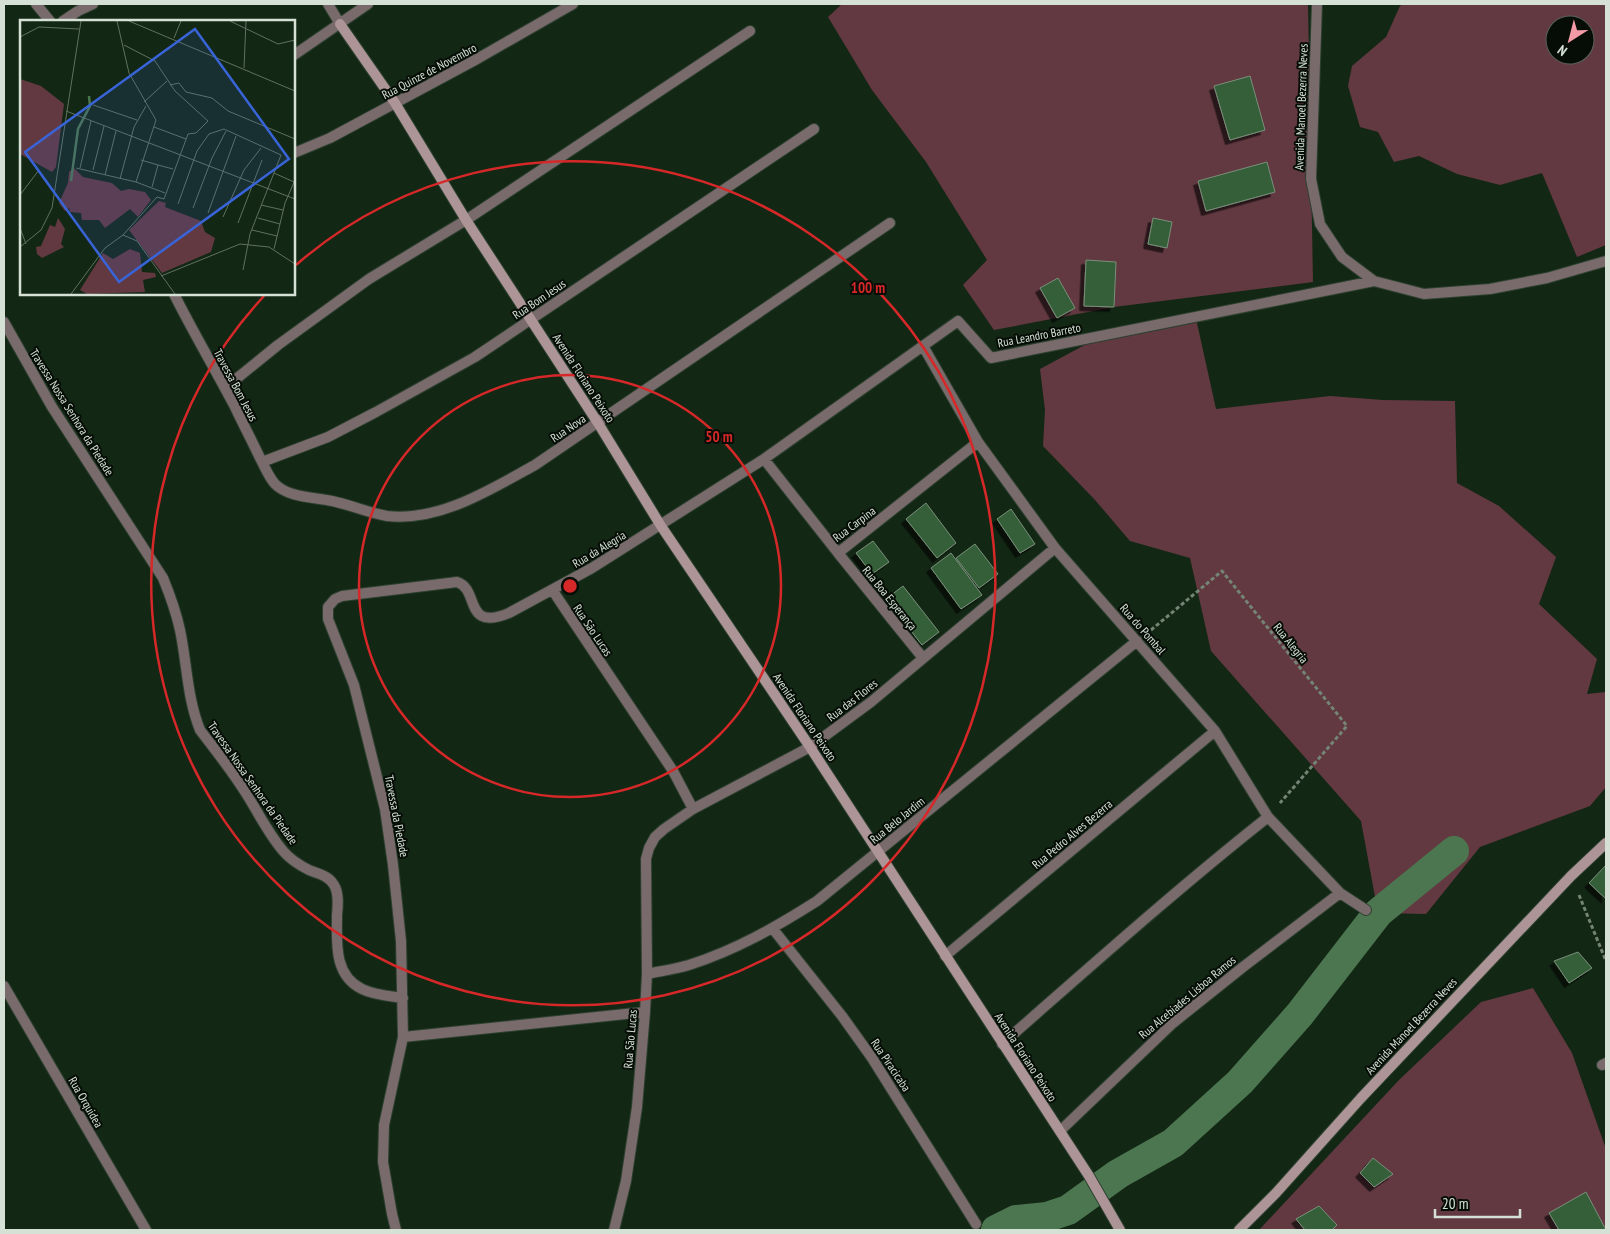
<svg xmlns="http://www.w3.org/2000/svg" width="1610" height="1234" font-family="'PT Sans Narrow',sans-serif">
<style>
.green{fill:#623940;fill-rule:evenodd}
.lines{fill:none;stroke-linecap:round;stroke-linejoin:round}
.canal{stroke:#4c7650;stroke-width:30}
.building{fill:#355e39;stroke:#79907a;filter:url(#shadow)}
.street-casing{stroke:#2e4130;stroke-width:12}
.secondary-casing{stroke:#2e4130;stroke-width:12}
.path{stroke:#748475;stroke-width:3;stroke-dasharray:4 2.5;stroke-linecap:butt}
.street{stroke:#796a6c;stroke-width:10}
.secondary{stroke:#ac9497;stroke-width:10}
.ring{fill:none;stroke:#d62828;stroke-width:2.5}
.labels{text-anchor:middle;dominant-baseline:central;stroke-width:4;stroke-linejoin:round;paint-order:stroke}
.street-label{font-size:12px;fill:#d5e1d5;stroke:#060d06}
.inset-river{fill:none;stroke:#4c7650;stroke-width:2.5}
.inset-road{fill:none;stroke:#617162;stroke-width:1}
.view{fill:#3964d8;fill-opacity:0.15;stroke:#3964d8;stroke-width:2.5}
.inset-edge{fill:none;stroke:#d5e1d5;stroke-width:2.5}
.centre{fill:#d62828;stroke:#060d06;stroke-width:2.5}
.ring-label{font-size:15px;text-anchor:middle;font-weight:bold;fill:#d62828;stroke:#060d06;stroke-width:4;stroke-linejoin:round;paint-order:stroke}
</style>
<defs>
<filter id="shadow"><feDropShadow dx="-4.5" dy="4.5" stdDeviation="0" flood-color="#0009"/></filter>
</defs>
<rect width="100%" height="100%" fill="#132715"/>
<path class="green" d="M842,4H1308L1313,282L1114,307L994,330L963,285L987,260L926,162L872,90L828,17Z
M1403,4H1606V245L1577,257L1542,173L1500,185L1457,174L1419,156L1394,162L1378,132L1360,127L1348,86L1352,66L1386,37L1400,6ZM1555,25H1585V55H1555Z
M1197,323L1216,409L1330,396L1383,400L1455,401L1457,483L1499,506L1556,557L1539,604L1597,659L1587,694L1606,692V787L1590,806L1480,847L1426,914L1378,913L1361,821L1211,651L1190,558L1130,541L1095,500L1043,446L1045,410L1040,369L1120,326Z
M1533,988L1572,1053L1606,1149V1230H1259L1399,1080L1481,1002Z"/>
<g class="lines">
<path class="canal" d="M996,1230L1016,1220L1047,1217L1068,1210L1118,1174L1173,1143L1240,1082L1300,1014L1378,913L1454,851"/>
</g>
<path class="building" d="M1250,76L1265,130L1230,140L1214,86Z
M1267,162L1275,192L1206,211L1198,181Z
M1153,218L1172,222L1167,248L1148,244Z
M1086,260L1116,262L1114,307L1084,306Z
M1058,278L1075,308L1057,318L1040,288Z
M926,503L956,543L937,558L906,519Z
M1011,509L1035,544L1020,553L997,519Z
M873,541L889,562L872,574L856,553Z
M975,544L998,574L979,588L956,558Z
M951,553L982,595L961,609L931,568Z
M903,586L939,632L922,645L886,599Z
M1606,865V899L1589,883Z
M1578,952L1592,968L1569,983L1554,961Z
M1373,1158L1393,1174L1374,1187L1360,1173Z
M1586,1192L1606,1230H1559L1549,1213Z
M1319,1206L1337,1225L1332,1230H1305L1296,1219Z"/>
<g class="lines">
<g class="street-casing">
<path id="street" d="M36,4L50,21
M328,4L340,24
M1317,4L1311,179L1320,224L1342,257L1374,281L1424,294L1490,289L1547,278L1606,261
M63,21L78,11L93,4
M294,55L368,4
M294,153L330,138L477,59L573,4
M174,294C193,332 215,369 235,407C243,424 252,441 260,458C265,467 268,476 275,484C289,498 314,497 332,501C351,505 369,513 387,516C440,522 491,489 535,465L890,223
M4,322L52,407L163,578C170,595 176,612 180,630C187,663 187,698 200,730C216,751 233,772 247,795C259,814 269,835 284,852C291,860 299,865 309,870C318,874 328,875 334,885C339,893 338,905 337,915C337,941 333,975 362,989C374,995 389,996 403,998
M923,346L978,442L1055,548L1215,731L1268,817L1340,893L1366,910
M225,388L278,345L369,279L466,220L750,31
M764,459L838,553L978,442
M262,462L328,437L376,412L475,357L814,129
M838,553L923,658
M553,591L673,771L693,809
M773,929L842,1016L872,1058L976,1224
M945,956L1215,731
M647,974C661,971 676,969 689,965C736,950 776,927 817,901L1137,641
M4,986L146,1230
M403,1037L645,1012
M1002,1044C1090,967 1177,889 1268,817
M1602,1065L1606,1063
M1060,1131L1173,1023L1243,967L1340,893
M396,1230L392,1214L383,1162L384,1125L403,1037L401,941L393,865L385,809L354,685L328,619V607L335,599L342,596L457,582C480,589 463,632 509,613L592,568L764,459L958,321L991,358L1374,281
M614,1230L626,1181L637,1107L645,1012L647,974L646,859L649,848L655,837L664,829L693,809L810,747L871,702L1055,548"/>
</g>
<g class="secondary-casing">
<path id="secondary" d="M340,24L395,103L466,220L598,423L661,526L810,747L1089,1176L1120,1230
M1239,1230L1276,1193L1361,1098L1571,876L1606,843"/>
</g>
<path class="path" d="M1151,630L1222,571L1347,726L1280,803
M1579,895L1606,961"/>
<use href="#street" class="street"/>
<use href="#secondary" class="secondary"/>
</g>
<g class="ring">
<circle cx="570" cy="586" r="211"/>
<path d="M296 265A422 422 0 1 1 264 296"/>
</g>
<g class="labels">
<g class="street-label">
<text transform="translate(429 71) rotate(-28)">Rua Quinze de Novembro</text>
<text transform="translate(1301 107) rotate(-88)">Avenida Manoel Bezerra Neves</text>
<text transform="translate(539 299) rotate(-34)">Rua Bom Jesus</text>
<text transform="translate(1039 335) rotate(-11)">Rua Leandro Barreto</text>
<text transform="translate(584 378) rotate(57)">Avenida Floriano Peixoto</text>
<text transform="translate(236 385) rotate(62)">Travessa Bom Jesus</text>
<text transform="translate(72 412) rotate(58)">Travessa Nossa Senhora da Piedade</text>
<text transform="translate(568 428) rotate(-34)">Rua Nova</text>
<text transform="translate(854 524) rotate(-37)">Rua Carpina</text>
<text transform="translate(599 549) rotate(-31)">Rua da Alegria</text>
<text transform="translate(890 598) rotate(51)">Rua Boa Esperança</text>
<text transform="translate(1143 629) rotate(49)">Rua do Pombal</text>
<text transform="translate(593 630) rotate(56)">Rua São Lucas</text>
<text transform="translate(1291 643) rotate(51)">Rua Alegria</text>
<text transform="translate(852 700) rotate(-38)">Rua das Flores</text>
<text transform="translate(805 717) rotate(56)">Avenida Floriano Peixoto</text>
<text transform="translate(253 783) rotate(55)">Travessa Nossa Senhora da Piedade</text>
<text transform="translate(397 816) rotate(79)">Travessa da Piedade</text>
<text transform="translate(897 820) rotate(-39)">Rua Belo Jardim</text>
<text transform="translate(1072 834) rotate(-40)">Rua Pedro Alves Bezerra</text>
<text transform="translate(1187 997) rotate(-40)">Rua Alcebiades Lisboa Ramos</text>
<text transform="translate(1411 1026) rotate(-47)">Avenida Manoel Bezerra Neves</text>
<text transform="translate(630 1039) rotate(-85)">Rua São Lucas</text>
<text transform="translate(1026 1057) rotate(57)">Avenida Floriano Peixoto</text>
<text transform="translate(891 1065) rotate(56)">Rua Piracicaba</text>
<text transform="translate(86 1102) rotate(60)">Rua Orquidea</text>
</g>
</g>
<g transform="translate(20 20)">
<rect width="275" height="275" fill="#132715"/>
<path d="M0,59L21,66L44,84L36,147L32,152L0,134ZM54,148L63,157L92,163L101,171L109,169L125,172L131,180L118,197L110,189L85,208L79,200H62L61,193L50,192L49,188L45,191L39,183L48,163L49,152ZM139,181L146,183L145,187L181,201L185,212L195,218L191,232L142,253L109,210ZM38,198L45,209L41,224L44,227L22,238L17,234L16,227L21,226L30,205L35,207ZM110,229L120,233L122,252L135,253L136,257L123,260L125,272L67,274L60,270L83,233L93,239Z" fill="#623940"/>
<path class="inset-river" d="M51,161L58,109L70,86L69,76"/>
<path class="inset-road" d="M97,1L109,53L136,100L116,162M109,1L275,71M210,1L258,24L275,20M0,17L19,7L59,9M154,18L161,1M224,48L226,1M150,65L159,63L166,72L192,78L208,91L275,119M124,82L147,61M73,85L117,100M46,91L275,179M134,107L166,119M121,140L138,145M56,148L116,162L145,173M60,148L71,101M73,150L84,106M254,153L274,162M85,155L96,111M100,159L114,107L126,86M132,167L138,145L153,149M0,175L19,150M158,184L177,131L189,114L204,109L261,135L230,214L223,250M241,185L263,190M173,188L192,138L206,111M188,193L216,116M203,197L224,150L241,128M238,198L260,204M218,203L242,140M0,208L6,224M232,210L257,216M103,215L137,177L144,179L168,114L176,113L188,101L155,71L135,41L104,25M0,227L21,210L32,188L61,1M254,229L265,183L275,160M141,256L220,224L249,227L275,244M51,274L85,228L103,215L117,221L155,274"/>
<path class="view" d="M175,9L269,139L99,262L5,132Z"/>
<rect width="275" height="275" class="inset-edge"/>
</g>
<circle cx="570" cy="586" r="8" class="centre"/>
<g class="ring-label">
<text x="868" y="293">100 m</text>
<text x="719" y="442">50 m</text>
</g>
<rect width="1610" height="1234" fill="none" stroke="#d5e1d5" stroke-width="10"/>
<g transform="translate(1570 40) rotate(216)"><circle r="24" fill="#060d06" stroke="#596259"/>
<path d="M0-4L9 19L0 12L-9 19Z" fill="#f39aa7"/>
<text y="-8" font-size="14" font-weight="bold" text-anchor="middle" fill="#d5e1d5">N</text>
</g>
<path d="M1435 1209v8h85v-8" fill="none" stroke="#d5e1d5" stroke-width="2.5"/>
<text x="1442" y="1209" font-size="15" fill="#d5e1d5" stroke="#060d06" stroke-width="4" paint-order="stroke">20 m</text>
</svg>
